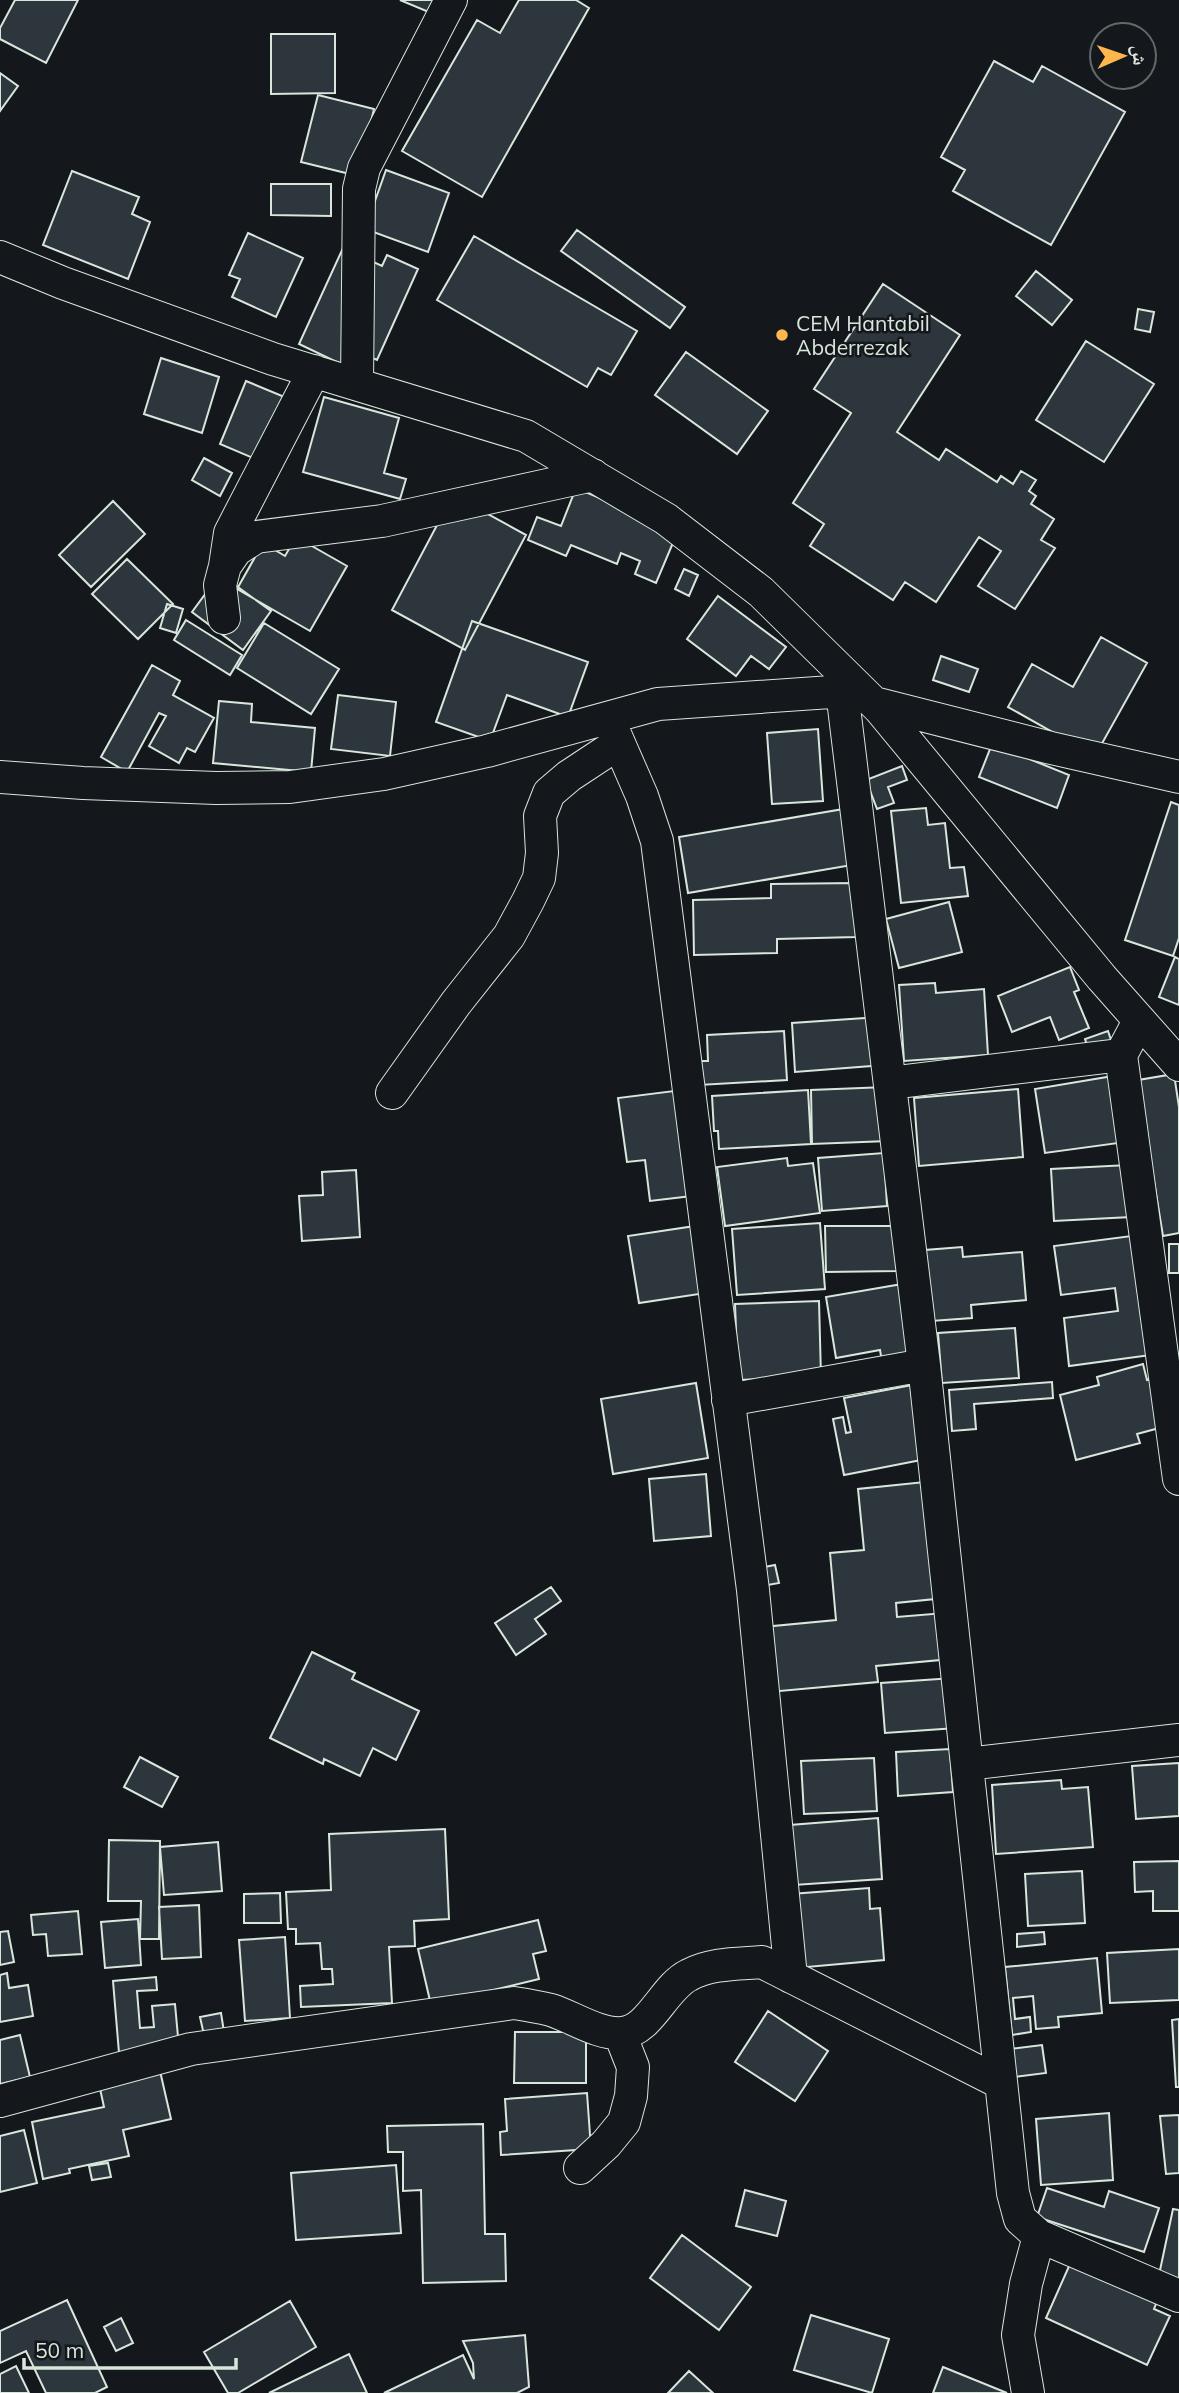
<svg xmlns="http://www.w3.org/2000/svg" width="1179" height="2393" font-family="Mulish,'Noto Naskh Arabic',sans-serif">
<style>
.building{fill:#2c363c;stroke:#d8e6dc;stroke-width:2}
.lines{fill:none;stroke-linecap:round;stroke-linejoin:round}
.minor-casing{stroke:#d8e6dc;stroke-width:34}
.minor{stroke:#14181c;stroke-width:32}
.poi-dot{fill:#ffb74d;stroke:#14181c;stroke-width:2.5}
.labels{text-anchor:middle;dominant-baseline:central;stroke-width:5;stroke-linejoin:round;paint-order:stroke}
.poi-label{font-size:21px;fill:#d8e6dc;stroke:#14181c;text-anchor:start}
</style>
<rect width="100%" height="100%" fill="#14181c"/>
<path class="building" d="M15,0H78L46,63L0,39V28Z
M400,0H436L431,13Z
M519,0H576L589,8L482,197L402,151L477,20L500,33Z
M271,34H335V93L271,94Z
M994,61L1033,82L1042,66L1125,112L1051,245L953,191L965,170L941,157Z
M0,73L18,86L0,111Z
M318,95L374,109L358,176L301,162Z
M386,170L449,193L428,252L365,229Z
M72,171L139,197L132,214L150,222L128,279L43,245Z
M271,184H331V216L271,215Z
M577,230L685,307L670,328L561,251Z
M248,233L303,258L276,317L232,297L240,279L229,275Z
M474,236L637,331L611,375L598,368L587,387L437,300Z
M343,248L382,266L387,255L418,269L377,360L353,349L345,366L299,344Z
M1036,271L1072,300L1052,325L1016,296Z
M883,284L960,335L897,432L939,460L946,449L997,482L1001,476L1013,484L1021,471L1036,480L1029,491L1036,496L1031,504L1054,519L1041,540L1055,548L1015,609L978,586L1001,551L979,537L936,602L905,582L893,600L810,546L824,524L793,503L851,413L814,389Z
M1138,309L1154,312L1150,332L1135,329Z
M1086,341L1154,384L1104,462L1036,420Z
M686,352L768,411L737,454L655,395Z
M161,358L219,377L202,433L144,414Z
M246,381L299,403L272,466L220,444Z
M324,397L399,418L384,473L406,479L400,499L303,472Z
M204,458L232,473L220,496L192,480Z
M576,488L678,531L656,583L635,574L640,561L621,553L617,564L571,545L566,556L528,540L537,517L561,526Z
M453,495L526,535L465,650L392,610Z
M113,501L145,534L91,587L59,555Z
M296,537L347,566L310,631L237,589L263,543L285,556Z
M127,559L173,604L138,639L92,594Z
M684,569L698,575L689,596L675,589Z
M220,574L271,611L243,650L192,612Z
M718,596L786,647L769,669L751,656L736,676L687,639Z
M167,604L183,609L176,633L160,628Z
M186,620L242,655L230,675L174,640Z
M472,621L588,662L568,717L507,695L490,741L436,722Z
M264,623L339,669L311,714L237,668Z
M1101,637L1147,663L1095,756L1008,707L1032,664L1073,687Z
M941,656L978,669L969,692L933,680Z
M152,665L180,681L173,695L214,718L195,752L187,748L179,763L149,746L166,716L159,713L127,772L101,757Z
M338,695L396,702L390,756L331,749Z
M219,701L252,704L251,722L315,728L311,772L213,763Z
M818,729L823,801L772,804L767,733Z
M992,744L1069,775L1057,808L979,777Z
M902,766L907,780L888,787L894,803L877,809L866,780Z
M1171,802L1179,805V938L1173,956L1125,940Z
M861,806L858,864L688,893L679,837Z
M926,808L928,825L945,823L950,868L964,867L968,896L901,903L891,811Z
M855,883L856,937L777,939V953L694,955L693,900L771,898V884Z
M949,902L962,952L899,968L886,919Z
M1175,957L1179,959V1005L1159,997Z
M1070,967L1079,990L1074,992L1089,1028L1059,1040L1050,1017L1012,1032L998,996Z
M935,983L936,993L984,989L988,1055L904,1061L899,985Z
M880,1017L884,1065L795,1072L792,1023Z
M784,1031L787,1080L699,1085L698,1061H708L707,1035Z
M1108,1031L1111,1040L1088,1048L1085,1039Z
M1131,1073L1132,1081L1174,1074L1179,1107V1233L1163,1236L1147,1139L1045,1153L1035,1089Z
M886,1087L888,1141L812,1144L811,1090Z
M690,1089L700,1195L650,1201L645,1160L627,1162L618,1098Z
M1018,1089L1023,1157L919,1166L914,1098Z
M808,1090L811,1144L719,1149L718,1131H714L712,1096Z
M884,1153L887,1206L822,1211L818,1158Z
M787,1158L788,1166L813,1163L820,1213L725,1226L717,1167Z
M1128,1165L1131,1217L1054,1221L1051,1169Z
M356,1170L360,1237L302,1241L299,1196L323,1195L322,1172Z
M820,1223L825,1289L737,1295L732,1229Z
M695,1226L706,1293L639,1303L628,1236Z
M825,1226H897V1271L826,1272Z
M1139,1235L1173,1352L1069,1366L1064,1318L1118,1311L1115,1288L1061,1295L1054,1246Z
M1169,1244H1179V1273H1169Z
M962,1247L963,1257L1022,1252L1026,1300L971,1305L972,1318L931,1321L925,1250Z
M908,1283L910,1363L883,1368L880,1350L836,1358L826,1297Z
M819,1301L821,1377L738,1380L735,1304Z
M1015,1328L1019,1378L942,1383L938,1333Z
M1143,1364L1147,1380L1162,1377L1174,1424L1137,1434L1140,1443L1076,1460L1060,1395L1099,1385L1097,1377Z
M933,1381L947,1455L844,1475L833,1419L843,1417L846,1433L851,1432L844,1398Z
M1052,1382L1053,1398L974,1404L976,1429L952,1431L949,1390Z
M696,1383L708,1458L613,1474L601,1399Z
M706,1474L711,1536L654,1541L649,1479Z
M944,1480L955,1597L896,1603L897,1617L957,1612L962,1658L876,1666L878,1682L769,1692L763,1627L836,1620L830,1553L864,1550L858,1489Z
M775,1565L779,1583L762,1586L759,1568Z
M551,1587L561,1601L535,1619L546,1634L516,1655L495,1623Z
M312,1652L355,1673L352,1679L419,1711L396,1760L373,1748L360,1776L324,1759L323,1764L270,1738Z
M968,1677L971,1727L885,1733L881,1683Z
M950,1749L953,1792L898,1796L896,1752Z
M140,1757L178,1777L162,1807L124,1787Z
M874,1758L877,1811L804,1814L801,1761Z
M1179,1763V1816L1136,1819L1132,1766Z
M1061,1780L1062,1789L1088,1787L1093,1847L996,1854L992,1785Z
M878,1818L882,1879L794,1885L790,1825Z
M445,1829L449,1919L414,1921L415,1946L389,1947L392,2003L301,2007L300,1986L333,1984L332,1969H322L320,1943L296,1944V1929H288L286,1892L331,1890L329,1834Z
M109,1840L160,1841L159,1939H140L141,1901H108Z
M218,1842L222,1891L164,1895L160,1847Z
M1179,1861V1911H1153V1891L1135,1892L1134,1862Z
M1082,1871L1085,1923L1028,1926L1025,1874Z
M869,1888L870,1909L880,1908L884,1960L796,1968L791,1894Z
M280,1893L281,1923H244V1894Z
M199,1905L201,1957L162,1959L159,1907Z
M78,1911L82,1954L48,1956L46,1934L33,1935L31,1915Z
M138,1919L141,1965L105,1968L101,1922Z
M538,1920L546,1951L533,1954L539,1979L431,2005L418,1949Z
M8,1931L14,1962L0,1965V1932Z
M1044,1932L1045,1944L1017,1947V1934Z
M285,1937L290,2018L245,2021L239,1940Z
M1179,1949V2000L1110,2003L1107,1953Z
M1097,1958L1102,2013L1058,2017L1059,2027L1036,2029L1033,1996L1013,1998L1015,2019L1030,2017L1031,2032L1012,2035L1005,1967Z
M7,1973L9,1988L28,1985L33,2016L0,2022V1975Z
M156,1977L157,1990L137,1991L140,2028L154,2027L152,2006L175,2004L179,2048L119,2053L113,1981Z
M768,2011L828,2051L795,2101L735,2062Z
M221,2013L224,2032L204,2035L200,2017Z
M1179,2019V2087H1176L1172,2020Z
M515,2032H586V2083H514Z
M20,2035L30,2077L0,2084V2040Z
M1042,2045L1046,2073L1013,2077L1009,2049Z
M160,2071L171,2119L123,2130L129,2156L69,2169L70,2173L43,2179L32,2122L104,2107L99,2084Z
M587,2093L591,2149L501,2155L500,2132L507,2131L505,2099Z
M1109,2113L1113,2180L1041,2185L1036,2119Z
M1179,2115V2173L1166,2174L1160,2116Z
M483,2124L485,2234H505L506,2281L423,2283L421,2190L403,2191V2152H388L387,2126Z
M24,2130L37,2183L0,2192V2136Z
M108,2163L111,2177L92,2180L89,2166Z
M396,2165L401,2233L296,2240L291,2173Z
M1047,2188L1104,2207L1109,2191L1159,2208L1144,2252L1037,2217Z
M745,2190L786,2201L777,2236L736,2226Z
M1173,2209L1179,2210V2279L1159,2275Z
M682,2235L751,2287L719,2330L650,2278Z
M1074,2255L1160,2294L1154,2309L1170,2316L1147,2365L1046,2318Z
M67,2300L107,2387L95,2393H46L26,2351L0,2363V2331Z
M290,2301L316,2347L238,2393H228L204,2352Z
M811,2315L889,2339L872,2393L794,2370Z
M121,2318L133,2343L116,2351L104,2327Z
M525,2335L529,2387L517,2393H384L463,2355L474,2379L473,2363L463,2341Z
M349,2354L367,2393H269Z
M16,2366L29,2393H0V2374Z
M943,2367L1007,2393H933Z
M689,2371L713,2393H668Z"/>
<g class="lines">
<g class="minor-casing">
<path id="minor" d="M0,257L63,283L273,359L526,436L666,519L761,592L880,709L1102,978L1179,1065
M357,384L359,189L364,168L451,0
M225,566L230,533L314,371
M224,618L220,585L225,566L236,550L256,537L382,521L593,475
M842,691L924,1365L1013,2193L1020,2219L1039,2236L1179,2296
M874,703L1051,748L1179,777
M608,718L642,796L657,841L753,1590L791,1977
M0,777L83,783L216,788L290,787L384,774L487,751L658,704L860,690
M1139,1021L1121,1055L1179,1479
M890,1083L1121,1055
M392,1093L456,1003L509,936L528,901L539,878L542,853L540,816L549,793L569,776L619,743
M728,1400L924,1365
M967,1764L1179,1740
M0,2101L191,2049L514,2003C527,2005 539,2007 551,2010C573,2017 599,2035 622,2033C650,2031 664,1987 689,1975C711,1963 738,1964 762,1962L1001,2083
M580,2168L606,2144L624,2122L631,2096L633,2067L620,2034
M1028,2393L1018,2335L1026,2284L1039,2236"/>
</g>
<use href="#minor" class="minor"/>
</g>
<circle class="poi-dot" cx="782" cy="335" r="7"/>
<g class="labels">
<g class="poi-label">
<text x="796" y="323">CEM Hantabil<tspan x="796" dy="24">Abderrezak</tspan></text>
</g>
</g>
<g transform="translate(1123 56) rotate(88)"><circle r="33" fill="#14181c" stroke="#626a69" stroke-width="2"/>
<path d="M0-5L12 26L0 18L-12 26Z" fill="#ffb74d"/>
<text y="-10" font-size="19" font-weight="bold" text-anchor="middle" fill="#d8e6dc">ش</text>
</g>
<path d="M24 2358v10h212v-10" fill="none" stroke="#d8e6dc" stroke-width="3.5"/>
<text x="35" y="2358" font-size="21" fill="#d8e6dc" stroke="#14181c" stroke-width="5" paint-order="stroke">50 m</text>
</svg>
